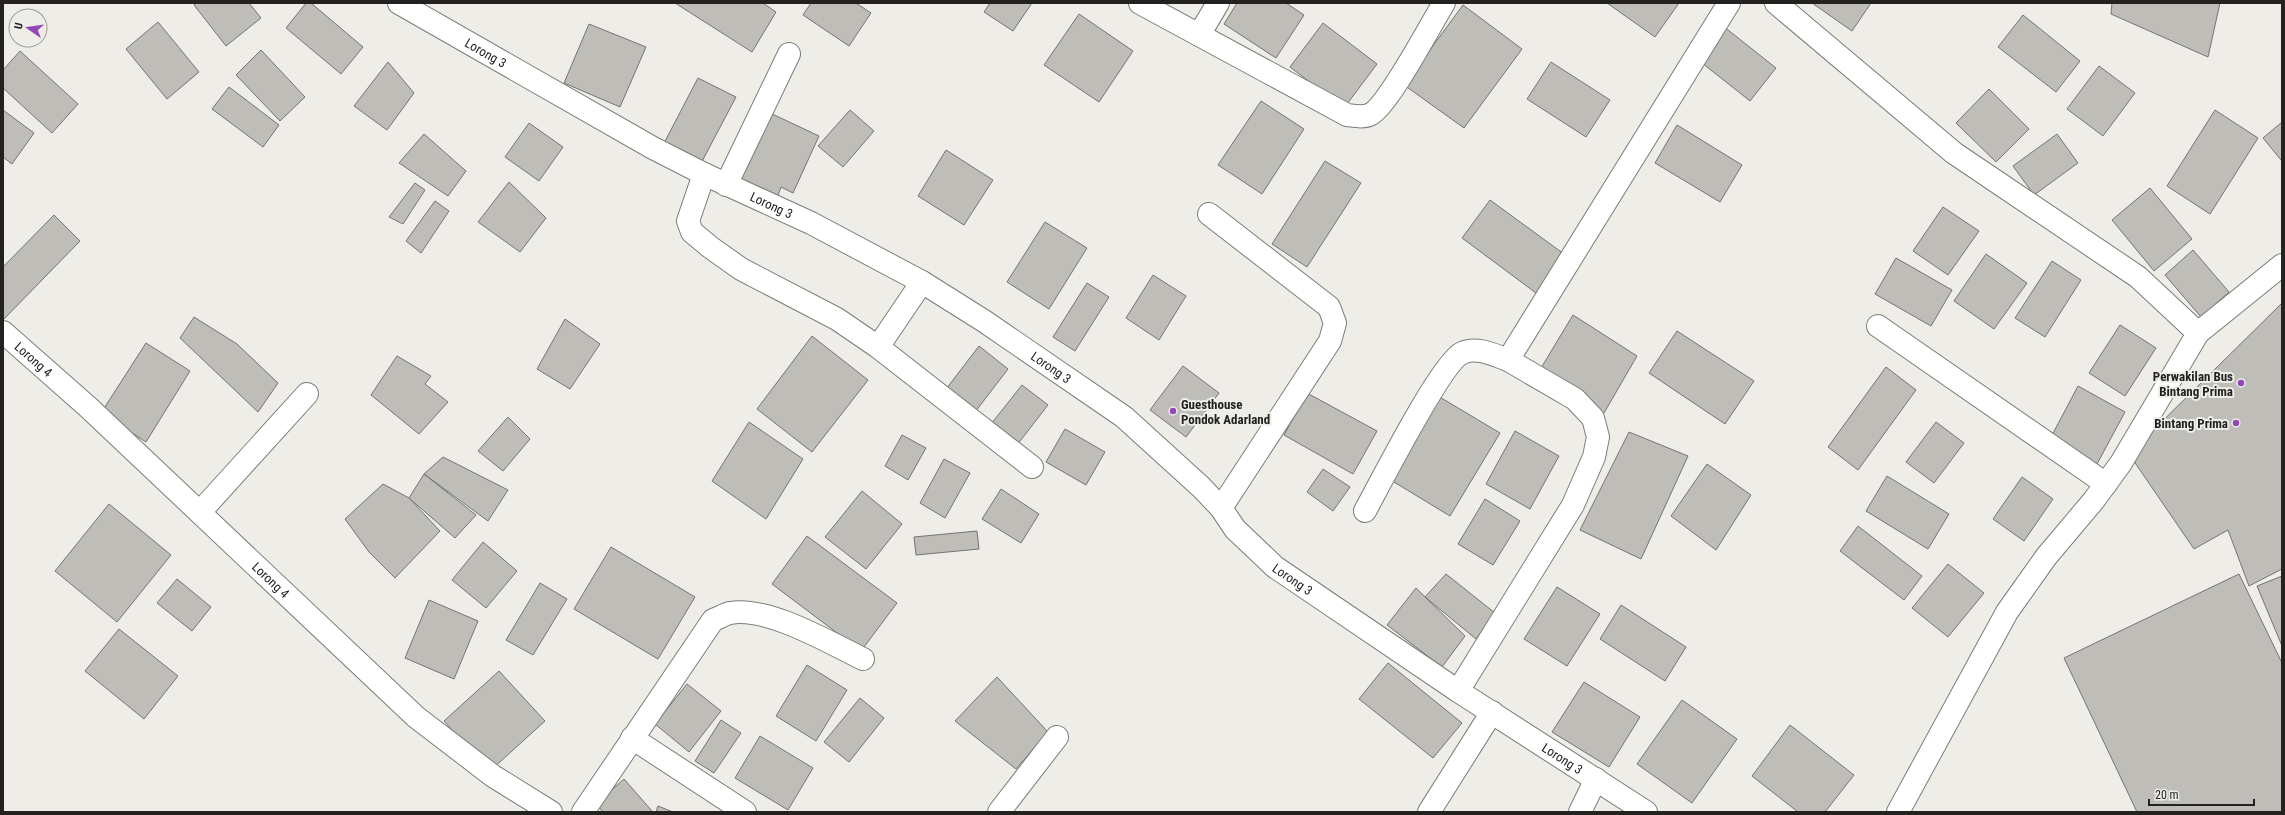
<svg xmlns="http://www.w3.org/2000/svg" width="2285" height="815" font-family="'Roboto Condensed',sans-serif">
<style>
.building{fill:#bebdb8;stroke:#757470}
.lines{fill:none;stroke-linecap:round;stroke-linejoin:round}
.street-casing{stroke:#7d7c78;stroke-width:24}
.street{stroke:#fff;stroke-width:22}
.poi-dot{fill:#9547b8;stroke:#eeede8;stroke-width:1.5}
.labels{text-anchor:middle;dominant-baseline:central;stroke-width:4;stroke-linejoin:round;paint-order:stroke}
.street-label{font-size:13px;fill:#232221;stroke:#eeede8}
.poi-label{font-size:13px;font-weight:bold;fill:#232221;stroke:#eeede8;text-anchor:end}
</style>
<rect width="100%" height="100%" fill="#eeede8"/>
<path class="building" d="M197,3H249L261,18L226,46L194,5Z
M306,3H311L363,47L341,74L286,28Z
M675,3H763L776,12L752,52Z
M811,3H856L871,13L849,46L803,15Z
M990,3H1032L1013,31L984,12Z
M1237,3H1286L1304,15L1276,58L1224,24Z
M1607,3H1679L1655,37Z
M1812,3H1871L1852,31Z
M2112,3H2220L2208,57L2111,14Z
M1463,5L1522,49L1464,128L1404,85Z
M1079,14L1133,51L1099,102L1044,65Z
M2023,15L2080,61L2056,92L1998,47Z
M158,22L199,72L167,99L126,49Z
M1323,23L1377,64L1344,108L1290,67Z
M589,24L646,47L620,107L564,83Z
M1723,26L1776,68L1750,101L1697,59Z
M261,50L305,97L280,121L236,75Z
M20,51L78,104L52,133L3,88V70Z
M388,62L414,93L387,130L354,106Z
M1551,62L1610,100L1586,137L1527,99Z
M2099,66L2135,93L2103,136L2067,109Z
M698,78L736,97L698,169L661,149Z
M229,87L279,125L263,147L212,109Z
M1989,89L2029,129L1996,162L1956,123Z
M1261,101L1304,129L1262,194L1218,165Z
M3,110L34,133L12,164L3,157Z
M850,110L874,131L843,167L818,146Z
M2215,110L2258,138L2210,214L2167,186Z
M768,112L819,136L793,193L781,187L777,198L737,179Z
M2282,122V159L2281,160L2263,138Z
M529,123L563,147L539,181L505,157Z
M1677,125L1742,165L1720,202L1655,163Z
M424,134L466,171L448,196L399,163Z
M2057,134L2078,163L2034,195L2013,166Z
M946,150L993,180L964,225L918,196Z
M1325,161L1361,183L1307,267L1272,244Z
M509,182L546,218L520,252L478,222Z
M415,183L425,190L403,224L389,217Z
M2150,188L2192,239L2154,271L2112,220Z
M1490,200L1564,254L1536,293L1462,238Z
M435,201L449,211L421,253L406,241Z
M1943,207L1979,231L1948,275L1913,251Z
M54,215L80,241L3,320V267Z
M1045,222L1087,248L1049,309L1007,282Z
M2193,250L2229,292L2201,317L2165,275Z
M1986,254L2027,283L1994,329L1954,301Z
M1896,258L1952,290L1931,326L1875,294Z
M2052,261L2081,280L2045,337L2015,318Z
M1153,275L1186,296L1159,340L1126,318Z
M1087,283L1109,297L1075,351L1053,337Z
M2282,303V569L2249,586L2228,530L2194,549L2129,454Z
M1573,315L1637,356L1604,413L1538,373Z
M194,317L237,344L278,383L258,412L180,338Z
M565,319L600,344L570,389L537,369Z
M2120,325L2156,348L2125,396L2089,373Z
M1677,331L1754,381L1725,424L1649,373Z
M812,336L868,380L812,452L757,409Z
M146,343L190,371L146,442L101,413Z
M979,346L1008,369L972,416L943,393Z
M397,356L431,376L425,384L448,402L419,434L371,395Z
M1183,366L1219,393L1186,437L1150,410Z
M1886,367L1916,390L1858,470L1828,447Z
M1022,385L1048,405L1017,445L991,424Z
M2078,386L2125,412L2097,464L2050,439Z
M1307,393L1377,431L1353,474L1284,435Z
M1438,396L1500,433L1450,516L1389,479Z
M508,417L530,439L503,471L478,451Z
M749,422L803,459L766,519L712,481Z
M1936,422L1964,443L1934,483L1906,462Z
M1065,429L1105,452L1086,485L1046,462Z
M1515,431L1559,456L1530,509L1486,484Z
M1629,432L1688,456L1641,559L1580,530Z
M902,435L926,448L908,480L885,466Z
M443,457L508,490L488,521L424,474Z
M944,459L970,473L945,518L920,503Z
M1707,464L1751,495L1716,550L1671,516Z
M1323,469L1350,487L1333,511L1307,492Z
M424,474L476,515L455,538L409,498Z
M1887,476L1949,514L1928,549L1866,511Z
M2022,477L2053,499L2024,541L1993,519Z
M383,484L409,498L440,531L395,578L369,552L345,519Z
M1001,489L1039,514L1021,543L982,519Z
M862,491L902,524L866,569L825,537Z
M1485,499L1520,521L1493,565L1458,544Z
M109,504L171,555L117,622L55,571Z
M1858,526L1922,576L1904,600L1840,551Z
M977,531L979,549L916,555L914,537Z
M807,536L897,603L861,651L772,584Z
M483,542L517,571L486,608L452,580Z
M611,547L695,597L658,659L574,609Z
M1948,564L1984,593L1948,637L1912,608Z
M1446,574L1495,613L1476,639L1425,597Z
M2239,574L2282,663V812H2137L2064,658Z
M2282,576V646L2257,586Z
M177,579L211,607L192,631L157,603Z
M540,583L567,599L533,655L506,640Z
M1557,587L1600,614L1567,666L1524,639Z
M1416,588L1465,636L1442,667L1387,625Z
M429,600L478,621L454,679L405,658Z
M1621,605L1686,647L1665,681L1600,639Z
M119,629L178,676L144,719L85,671Z
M1388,663L1462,723L1433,758L1359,699Z
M807,665L847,690L816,741L776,716Z
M499,671L545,721L490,771L444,721Z
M997,677L1048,732L1016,769L955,721Z
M1584,682L1640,717L1609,767L1552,732Z
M687,684L721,711L689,752L655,724Z
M860,698L884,718L849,762L824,742Z
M1682,700L1737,739L1692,803L1637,764Z
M721,720L741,733L714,773L695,761Z
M1790,725L1854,775L1825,812H1798L1752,776Z
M760,736L813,768L788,810L735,778Z
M624,779L652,811L651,812H603L596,804Z
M658,806L673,812H656Z"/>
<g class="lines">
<g class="street-casing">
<g id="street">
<path id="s1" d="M399,3L653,148L704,174L811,223L922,282L984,321L1124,417L1201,487L1221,508L1235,529L1275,567L1458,691L1646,812"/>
<path d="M1140,3L1347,115C1355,116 1364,118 1371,114C1389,104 1431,24 1444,3"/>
<path d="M1776,3L1954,153L2138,277L2198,333"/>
<path d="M1199,35L1218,3"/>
<path d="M704,174L688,221L692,232L710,247L741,269L837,319L878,347L1032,467"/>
<path d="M726,185L789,54"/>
<path d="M1209,214L1329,307L1335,323L1330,341L1221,508"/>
<path d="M1878,326L2106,484"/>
<path id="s2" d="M3,332L88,407L416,717L493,776L551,812"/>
<path d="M878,347L922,282"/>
<path d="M1365,511C1380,484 1441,363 1462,353C1477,346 1494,355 1508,360"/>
<path d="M200,512L307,394"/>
<path d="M1458,691L1573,505L1594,457L1598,437L1593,418L1575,399L1508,360L1729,3"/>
<path d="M632,738L745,812"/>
<path d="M583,812L713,620C719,618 725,614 730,613C768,606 830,643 863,659"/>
<path d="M999,812L1057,737"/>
<path d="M1429,812L1492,712"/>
<path d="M1580,812L1596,779"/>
<path d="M1898,812L2007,612L2046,557L2094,500L2121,463L2198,333L2282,265"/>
</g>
</g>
<use href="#street" class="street"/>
</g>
<g class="poi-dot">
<circle cx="2241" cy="383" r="4"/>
<circle cx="1173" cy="411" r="4"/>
<circle cx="2236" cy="423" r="4"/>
</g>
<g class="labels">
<g class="street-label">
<text stroke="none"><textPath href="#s1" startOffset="100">Lorong 3</textPath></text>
<text stroke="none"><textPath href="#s1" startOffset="424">Lorong 3</textPath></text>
<text stroke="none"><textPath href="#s2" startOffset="41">Lorong 4</textPath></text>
<text stroke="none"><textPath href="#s1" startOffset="748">Lorong 3</textPath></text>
<text stroke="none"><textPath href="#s2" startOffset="365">Lorong 4</textPath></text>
<text stroke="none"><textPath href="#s1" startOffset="1071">Lorong 3</textPath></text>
<text stroke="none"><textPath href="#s1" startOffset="1395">Lorong 3</textPath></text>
</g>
<g class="poi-label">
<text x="2233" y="376">Perwakilan Bus<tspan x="2233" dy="15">Bintang Prima</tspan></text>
<text x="1181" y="404" text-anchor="start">Guesthouse<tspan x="1181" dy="15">Pondok Adarland</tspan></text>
<text x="2228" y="423">Bintang Prima</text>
</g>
</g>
<rect width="2285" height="815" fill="none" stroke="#232221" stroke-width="8"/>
<g transform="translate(28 28) rotate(283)"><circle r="19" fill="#eeede8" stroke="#9d9c98"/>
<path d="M0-3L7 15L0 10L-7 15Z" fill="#9547b8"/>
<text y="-6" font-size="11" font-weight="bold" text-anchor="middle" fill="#232221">U</text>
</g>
<path d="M2149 799v6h105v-6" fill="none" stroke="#232221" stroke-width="2"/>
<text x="2155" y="799" font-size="12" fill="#232221" stroke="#eeede8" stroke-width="3" paint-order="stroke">20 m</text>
</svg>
